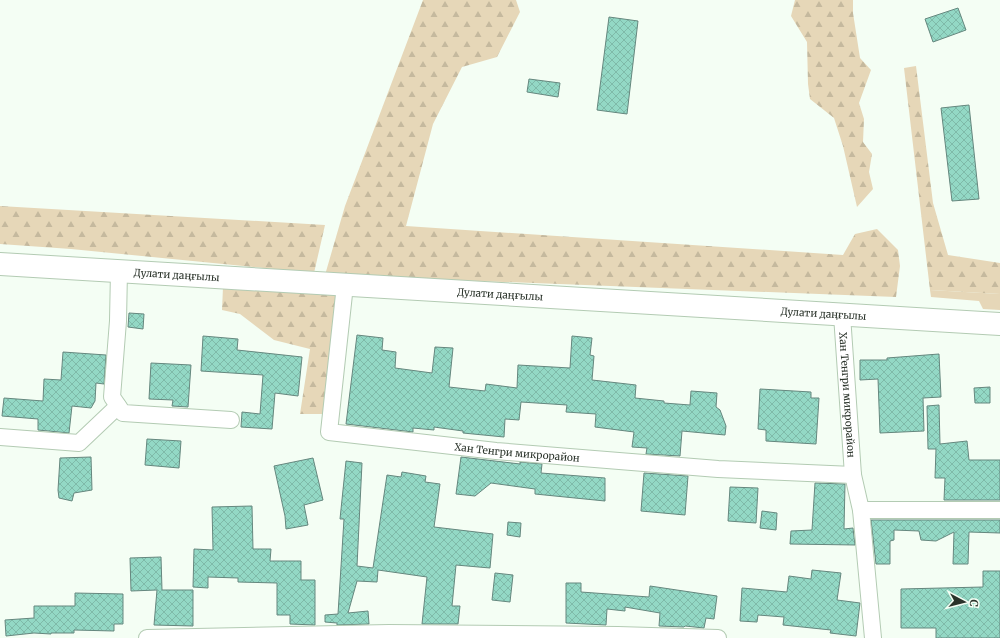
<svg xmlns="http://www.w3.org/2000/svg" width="1000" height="638" font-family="Merriweather,serif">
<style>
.grass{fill:#e6d7b8}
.forest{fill:url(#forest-firs)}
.building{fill:url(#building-cross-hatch);stroke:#65877e}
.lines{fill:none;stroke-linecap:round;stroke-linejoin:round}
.minor-casing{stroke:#b3cbb3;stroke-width:18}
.secondary-casing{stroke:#b3cbb3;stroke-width:24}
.minor{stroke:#fff;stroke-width:16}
.secondary{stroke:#fff;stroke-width:22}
.labels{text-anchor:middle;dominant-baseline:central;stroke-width:4;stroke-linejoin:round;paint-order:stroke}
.street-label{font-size:10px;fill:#2a332a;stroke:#f4fef4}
</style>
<defs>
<pattern id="forest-firs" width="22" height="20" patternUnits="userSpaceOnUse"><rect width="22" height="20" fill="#e6d7b8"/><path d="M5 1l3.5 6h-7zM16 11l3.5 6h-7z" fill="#c5b99e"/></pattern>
<pattern id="building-cross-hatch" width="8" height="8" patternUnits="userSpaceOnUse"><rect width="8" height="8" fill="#93d8c5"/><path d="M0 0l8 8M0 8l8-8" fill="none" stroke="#7fbaa9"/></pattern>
</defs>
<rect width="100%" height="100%" fill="#f4fef4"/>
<path class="grass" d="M930,290L1000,294V310L983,309L979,301L931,297Z"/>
<path class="forest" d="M423,0H516L520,12L497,57L462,67L433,124L406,226L843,255L855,234L877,229L898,250L900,266L896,297L325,275L345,206Z
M795,0H853V13L860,58L871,70L859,103L864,119L863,142L872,154L869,172L873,189L857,207L843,146L834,118L810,99L808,84L807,42L791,16Z
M916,66L933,203L948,255L1000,263V294L930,290L904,68Z
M0,206L325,225L314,273L71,249L0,244Z
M223,287L344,294L333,414H300L310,349L274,340L240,314L222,310Z"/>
<path class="building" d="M958,8L966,30L933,42L925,19Z
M609,17L638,21L627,114L597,110Z
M529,79L560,83L558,97L527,92Z
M969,105L979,199L952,201L941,108Z
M129,313L144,314L143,329L128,327Z
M357,335L383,338L382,350L396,352L395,368L432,373L435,347L453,348L449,387L485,391L486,384L517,388L518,365L570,368L572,336L592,338L590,355L594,356L592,380L636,385L635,398L664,401V403L690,405L691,391L717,393L716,407L720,410L726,426L725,435L682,431L680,456L646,454L647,448L632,447L634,432L595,427L596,414L566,412L567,405L521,402L519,420L505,419L504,437L463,433V431L434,427V430L413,428V432L346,424Z
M203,336L238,339L237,350L302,357L298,396L275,393L272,429L241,427L242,412L260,414L263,375L201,371Z
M63,352L106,355L104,384L96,383L95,401L91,408L72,406L69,433L38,430V419L2,416L4,398L43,401L44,379L61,380Z
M939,354L941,397L923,398L924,431L880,433L878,379L860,380V360H887V358Z
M151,363L191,365L188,407L172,406L173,400L149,399Z
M990,387V403H975L974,388Z
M760,389L811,392V398H819L816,444L766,441V430L758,429Z
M939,405L940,444L967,441L969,460H1000V500H944L945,478H935L936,449H928L927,406Z
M147,439L181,441L179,468L145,465Z
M91,457L92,490L74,493L72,501L59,498L58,490L60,458Z
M461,457L520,464V462L542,464L541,473L605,478V501L535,494V489L491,483L475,496L456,494Z
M313,458L323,500L304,505L308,525L286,529L285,516L274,466Z
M346,461L362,463L357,566L373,568L387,475L401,477L402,472L426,476L425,482L440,484L434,527L493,534L490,568L456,565L452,606H460L458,624H422L427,577L378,570L377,582L357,581L348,613L368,611L369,624L337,625V623L325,622V615L338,614L344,519H340Z
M644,473L688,476L685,515L641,511Z
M815,483L845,484L844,529L853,528L855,545L790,544L791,531L812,530Z
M730,487L758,488L756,523L728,521Z
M252,506L253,549H271L270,561H301V580H315V625L290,624V615H277V583L238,582V578L208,577V588L193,587L194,549L213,550L212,507Z
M762,511L777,513L776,530L760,528Z
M871,520H1000V533L969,532L968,564H953L954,532L936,541L921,540L919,531L894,530V540L890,541V564H876Z
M508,522L521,523L520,537L507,535Z
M161,557L162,590H193V626L154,625L157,590L131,591L130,558Z
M812,570L841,573L837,600L860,603L856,636L830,633L831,630L783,625L784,617L758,615L757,622L740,621L742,588L787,592L789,576L811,579Z
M983,571H1000V638H936V628H901V589L983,587Z
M495,573L513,575L510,602L492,600Z
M566,583H581V592L649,597L650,586L717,596L714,619L706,618L704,628L685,626L684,627L659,626L660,613L625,607V611L607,609L606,625L566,623Z
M75,593L123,594V624H114V631L74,630V633H51V634L34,633L6,636L5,620L34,618V606H75Z"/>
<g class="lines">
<g class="minor-casing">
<g id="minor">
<path d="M119,271L118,321L112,397L123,413L231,420"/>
<path id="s1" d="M345,285L329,432L496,451L718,469L853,475"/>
<path id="s2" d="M842,315L853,475L861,510L873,638"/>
<path d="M0,437L79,443L118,406"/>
<path d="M861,510H1000"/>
<path d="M147,638L389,633L618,635L718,638"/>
</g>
</g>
<g class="secondary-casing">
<g id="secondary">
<path id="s3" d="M0,264L1000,324"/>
</g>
</g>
<use href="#minor" class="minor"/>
<use href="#secondary" class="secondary"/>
</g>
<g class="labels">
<g class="street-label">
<text stroke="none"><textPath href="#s3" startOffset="177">Дулати даңғылы</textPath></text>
<text stroke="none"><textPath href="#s3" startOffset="501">Дулати даңғылы</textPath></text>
<text stroke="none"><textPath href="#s3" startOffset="825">Дулати даңғылы</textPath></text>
<text stroke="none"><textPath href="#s2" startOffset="80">Хан Тенгри микрорайон</textPath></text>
<text stroke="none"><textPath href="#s1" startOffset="337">Хан Тенгри микрорайон</textPath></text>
</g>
</g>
<g transform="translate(964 602) rotate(97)" stroke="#f4fef4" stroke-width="3" paint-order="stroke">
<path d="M0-3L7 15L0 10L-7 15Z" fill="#2a332a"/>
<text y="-6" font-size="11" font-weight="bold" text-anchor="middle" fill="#2a332a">С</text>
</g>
</svg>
